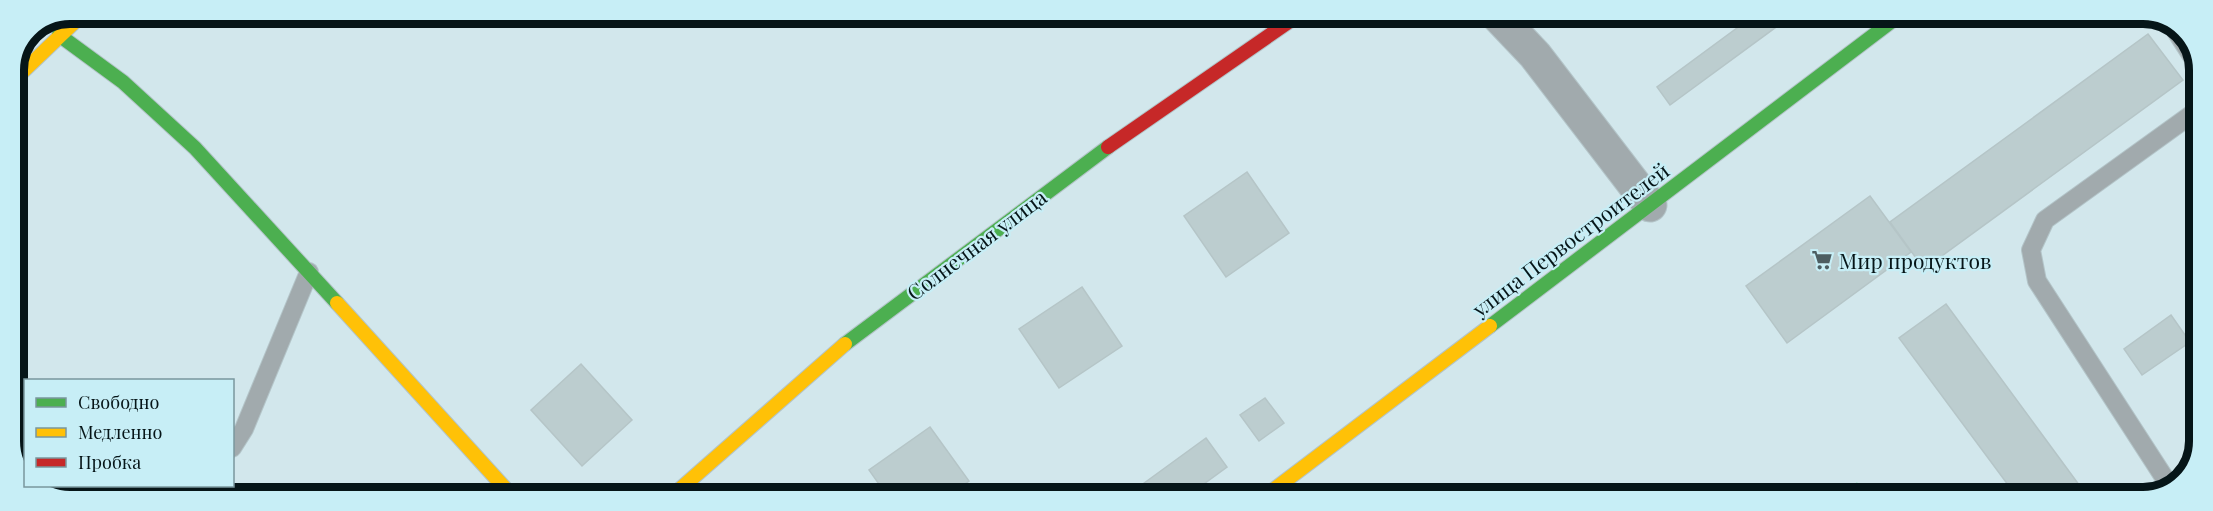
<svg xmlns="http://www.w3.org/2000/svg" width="2213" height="511" font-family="'Playfair Display',serif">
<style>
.green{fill:#acebd2}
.building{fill:#bccdcf;stroke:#b5c5c7;stroke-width:1.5}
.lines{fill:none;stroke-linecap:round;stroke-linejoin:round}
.lane-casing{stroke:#b3c4c8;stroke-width:20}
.street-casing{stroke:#b3c4c8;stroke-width:35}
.fast-casing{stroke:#b3c4c8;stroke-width:16}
.slow-casing{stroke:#b3c4c8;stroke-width:16}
.jam-casing{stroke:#b3c4c8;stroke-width:16}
.lane{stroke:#a1aaad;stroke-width:18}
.street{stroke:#a1aaad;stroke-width:33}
.fast{stroke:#4caf50;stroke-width:14}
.slow{stroke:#ffc107;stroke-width:14}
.jam{stroke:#c62828;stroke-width:14}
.labels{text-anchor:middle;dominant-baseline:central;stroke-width:4.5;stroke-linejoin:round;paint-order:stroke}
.street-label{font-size:21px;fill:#061518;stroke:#c7eef6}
.poi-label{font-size:21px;fill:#061518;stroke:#c7eef6;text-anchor:start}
.rim{fill:none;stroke:#061518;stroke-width:8}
</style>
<rect width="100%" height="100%" fill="#d2e7ec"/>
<path class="green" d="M1857,482L1869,497H1836Z"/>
<path class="building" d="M1756,14H1794L1670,105L1657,87Z
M2148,34L2183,80L1924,269L1890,222Z
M1247,172L1289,233L1226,277L1184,216Z
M1870,196L1911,252L1787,343L1746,286Z
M1082,287L1122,346L1059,388L1019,329Z
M1946,304L2088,497H2017L1899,338Z
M2171,315L2190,342L2142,375L2124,349Z
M581,364L632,420L582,466L531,410Z
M1265,398L1284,423L1259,441L1240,415Z
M930,427L969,481L947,497H888L869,470Z
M1206,438L1227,467L1186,497H1125Z"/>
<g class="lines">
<g class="lane-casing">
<path id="lane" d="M2172,25L2199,67
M232,448L244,429L309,272
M2171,488L2037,281L2031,250L2045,220L2199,109
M202,496L209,486"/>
</g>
<g class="street-casing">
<path id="street" d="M1496,14L1535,55L1650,205"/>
</g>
<g class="fast-casing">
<path id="fast" d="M59,35L123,82L195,148L337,303
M1490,326L1900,15
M845,344L1108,147"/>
</g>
<g class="slow-casing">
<path id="slow" d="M14,80L83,14
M337,303L513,497
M671,497L845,344
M1264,497L1490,326"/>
</g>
<g class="jam-casing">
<path id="jam" d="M1108,147L1300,14"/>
</g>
<use href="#lane" class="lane"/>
<use href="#street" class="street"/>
<use href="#fast" class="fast"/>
<use href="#slow" class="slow"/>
<use href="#jam" class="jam"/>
</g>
<defs>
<g id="supermarket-bare" transform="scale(1.62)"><path d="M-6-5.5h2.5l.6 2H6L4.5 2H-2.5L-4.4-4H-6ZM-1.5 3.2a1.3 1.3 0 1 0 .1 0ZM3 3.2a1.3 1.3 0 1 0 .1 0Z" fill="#4d5e62" stroke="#c7eef6" stroke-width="2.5" paint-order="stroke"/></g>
</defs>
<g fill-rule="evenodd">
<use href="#supermarket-bare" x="1822" y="260"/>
</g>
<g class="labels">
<g class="street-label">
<text transform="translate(1570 239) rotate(-37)">улица Первостроителей</text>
<text transform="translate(976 244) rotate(-37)">Солнечная улица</text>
</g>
<g class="poi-label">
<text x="1839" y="260">Мир продуктов</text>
</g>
</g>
<path d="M0 0H2213V511H0ZM70 24H2143A46 46 0 0 1 2189 70V441A46 46 0 0 1 2143 487H70A46 46 0 0 1 24 441V70A46 46 0 0 1 70 24Z" fill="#c7eef6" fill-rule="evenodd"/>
<path class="rim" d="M70 24H2143A46 46 0 0 1 2189 70V441A46 46 0 0 1 2143 487H70A46 46 0 0 1 24 441V70A46 46 0 0 1 70 24Z"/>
<rect x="24" y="379" width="210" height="108" fill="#c7eef6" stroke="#7a979d" stroke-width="1.5"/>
<rect x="36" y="398" width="30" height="9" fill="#4caf50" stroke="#7a979d" stroke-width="1.5"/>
<text x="78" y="409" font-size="18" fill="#061518">Свободно</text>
<rect x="36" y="428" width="30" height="9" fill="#ffc107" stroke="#7a979d" stroke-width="1.5"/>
<text x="78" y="439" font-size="18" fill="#061518">Медленно</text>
<rect x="36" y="458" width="30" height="9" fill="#c62828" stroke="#7a979d" stroke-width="1.5"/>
<text x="78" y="469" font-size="18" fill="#061518">Пробка</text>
</svg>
